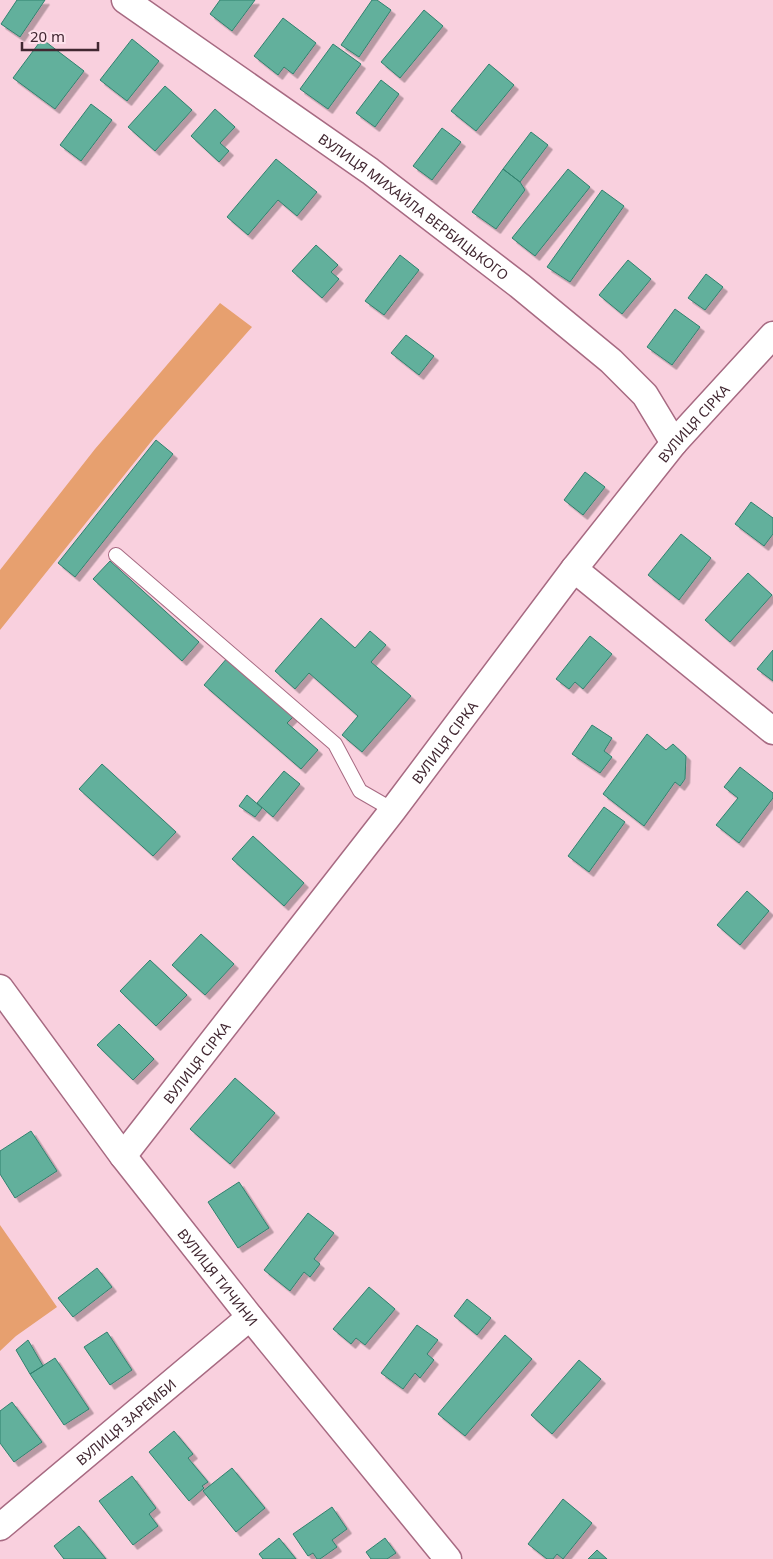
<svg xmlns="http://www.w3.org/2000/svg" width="773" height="1559" font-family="'Noto Sans',sans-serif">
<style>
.green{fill:#e7a06f}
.building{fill:#62b09c;stroke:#30816e;filter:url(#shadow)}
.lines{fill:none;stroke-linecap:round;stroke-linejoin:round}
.lane-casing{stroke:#a76a82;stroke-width:16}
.street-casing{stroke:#a76a82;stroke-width:29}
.lane{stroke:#fff;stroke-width:14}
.street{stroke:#fff;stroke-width:26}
.labels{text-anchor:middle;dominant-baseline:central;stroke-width:4;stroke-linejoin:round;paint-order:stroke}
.street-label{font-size:14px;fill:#412731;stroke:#fee1eb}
</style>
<defs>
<filter id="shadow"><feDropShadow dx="4.5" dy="4.5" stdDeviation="0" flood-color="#0004"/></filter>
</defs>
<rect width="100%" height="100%" fill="#f9d0de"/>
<path class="green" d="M220,303L252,327L154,438L0,630V570L95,449Z
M0,1225L57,1307L16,1336L0,1351Z"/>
<path class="building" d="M17,0H45L20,37L1,24Z
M220,0H255L232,31L210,14Z
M372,0H377L391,10L359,57L341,45Z
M424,10L443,26L400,78L381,62Z
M283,18L316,43L293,74L284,67L278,75L254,56Z
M42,39L84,71L55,109L13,78Z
M132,39L159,61L127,101L100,80Z
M333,44L361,64L328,109L300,89Z
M489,64L514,85L476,131L451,111Z
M381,80L399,94L375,127L356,113Z
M165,86L192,110L155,151L128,127Z
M91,104L112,120L81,161L60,145Z
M215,109L235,127L220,143L229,151L219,162L191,136Z
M442,128L461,142L432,180L413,166Z
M531,132L548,145L520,182L503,169Z
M276,159L317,192L297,216L278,200L248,235L227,217Z
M503,169L520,182L525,190L496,229L472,212Z
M568,169L590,187L535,256L512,238Z
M602,190L624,206L570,282L547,267Z
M316,245L338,265L331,272L339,279L322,298L292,271Z
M400,255L419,270L384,315L365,301Z
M628,260L651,279L622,314L599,295Z
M706,274L723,287L705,310L688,298Z
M675,309L700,327L672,365L647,347Z
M406,335L434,356L419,375L391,353Z
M156,440L173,454L75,577L58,563Z
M585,472L605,487L583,515L564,500Z
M751,502L773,518V534L764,546L735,524Z
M681,534L711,558L679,600L648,575Z
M110,561L199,642L182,661L93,579Z
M748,573L772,595L730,642L705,620Z
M321,618L355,648L370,631L386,645L371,662L411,696L362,752L342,735L358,716L309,673L295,689L275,671Z
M590,636L612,654L583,689L575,682L569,689L556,679Z
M773,650V681L757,669Z
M228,657L295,715L287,723L318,750L301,769L204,685Z
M592,725L612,738L604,751L612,757L600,773L572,754Z
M647,734L666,750L673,744L686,756L685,779L680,786L675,782L644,826L603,794Z
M102,764L176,832L153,856L79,789Z
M740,767L773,793V798L739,843L716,825L738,798L724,787Z
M284,771L300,784L273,817L257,803Z
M247,795L262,808L255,817L239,806Z
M604,807L625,822L589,872L568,856Z
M253,836L304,883L284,906L232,859Z
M747,891L769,911L740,945L717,925Z
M201,934L234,964L205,995L172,965Z
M150,960L187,995L156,1026L120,991Z
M119,1024L154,1059L133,1080L97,1045Z
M235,1078L275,1113L230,1164L190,1129Z
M31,1131L57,1171L15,1198L0,1174V1151Z
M239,1182L269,1228L238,1248L208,1202Z
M308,1213L334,1233L314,1259L320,1264L310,1277L304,1272L290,1291L264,1270Z
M97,1268L112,1287L73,1317L58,1298Z
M369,1287L395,1309L365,1345L356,1338L351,1344L333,1329Z
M467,1299L491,1318L477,1335L454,1316Z
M417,1325L438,1340L427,1354L434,1360L420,1378L415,1373L403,1389L381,1373Z
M107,1332L132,1370L110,1385L84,1347Z
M505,1335L532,1359L465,1436L438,1414Z
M28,1340L43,1366L30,1374L16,1350Z
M55,1358L89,1409L64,1425L30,1374Z
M579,1360L601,1379L552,1434L531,1415Z
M12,1402L42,1442L14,1462L0,1443V1411Z
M174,1431L193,1454L188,1458L208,1482L202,1486L204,1488L189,1501L149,1452Z
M232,1468L265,1508L236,1532L203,1491Z
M132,1476L156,1508L149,1514L158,1526L133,1545L99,1501Z
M563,1499L592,1523L563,1559L557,1554L553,1559H547L528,1544Z
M332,1507L347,1529L332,1540L337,1547L320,1559H317L313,1553L308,1556L293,1534Z
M79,1526L106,1559H64L54,1546Z
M279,1538L296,1559H263L259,1554Z
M385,1538L396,1553L387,1559H371L366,1552Z
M597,1550L607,1559H588Z"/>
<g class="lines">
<g class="lane-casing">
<path id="lane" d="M116,555L335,744L360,791L393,810"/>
</g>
<g class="street-casing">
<g id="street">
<path id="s1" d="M125,0L370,171L520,286L611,361L645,395L674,443"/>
<path d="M574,569L773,731"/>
<path id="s2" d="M0,988L123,1156L250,1317L448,1559"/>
<path id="s3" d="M123,1156L393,810L574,569L674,443L773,335"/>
<path id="s4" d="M0,1527L250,1317"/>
</g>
</g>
<use href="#lane" class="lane"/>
<use href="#street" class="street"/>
</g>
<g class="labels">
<g class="street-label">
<text stroke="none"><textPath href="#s1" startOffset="355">ВУЛИЦЯ МИХАЙЛА ВЕРБИЦЬКОГО</textPath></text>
<text stroke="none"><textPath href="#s3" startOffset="929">ВУЛИЦЯ СІРКА</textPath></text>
<text stroke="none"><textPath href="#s3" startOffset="524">ВУЛИЦЯ СІРКА</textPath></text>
<text stroke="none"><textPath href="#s3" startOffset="119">ВУЛИЦЯ СІРКА</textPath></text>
<text stroke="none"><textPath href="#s2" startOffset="362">ВУЛИЦЯ ТИЧИНИ</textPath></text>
<text stroke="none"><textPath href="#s4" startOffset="164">ВУЛИЦЯ ЗАРЕМБИ</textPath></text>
</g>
</g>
<path d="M22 42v8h76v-8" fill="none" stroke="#412731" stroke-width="2.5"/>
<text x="30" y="42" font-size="15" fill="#412731" stroke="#fee1eb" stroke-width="4" paint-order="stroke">20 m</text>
</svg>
